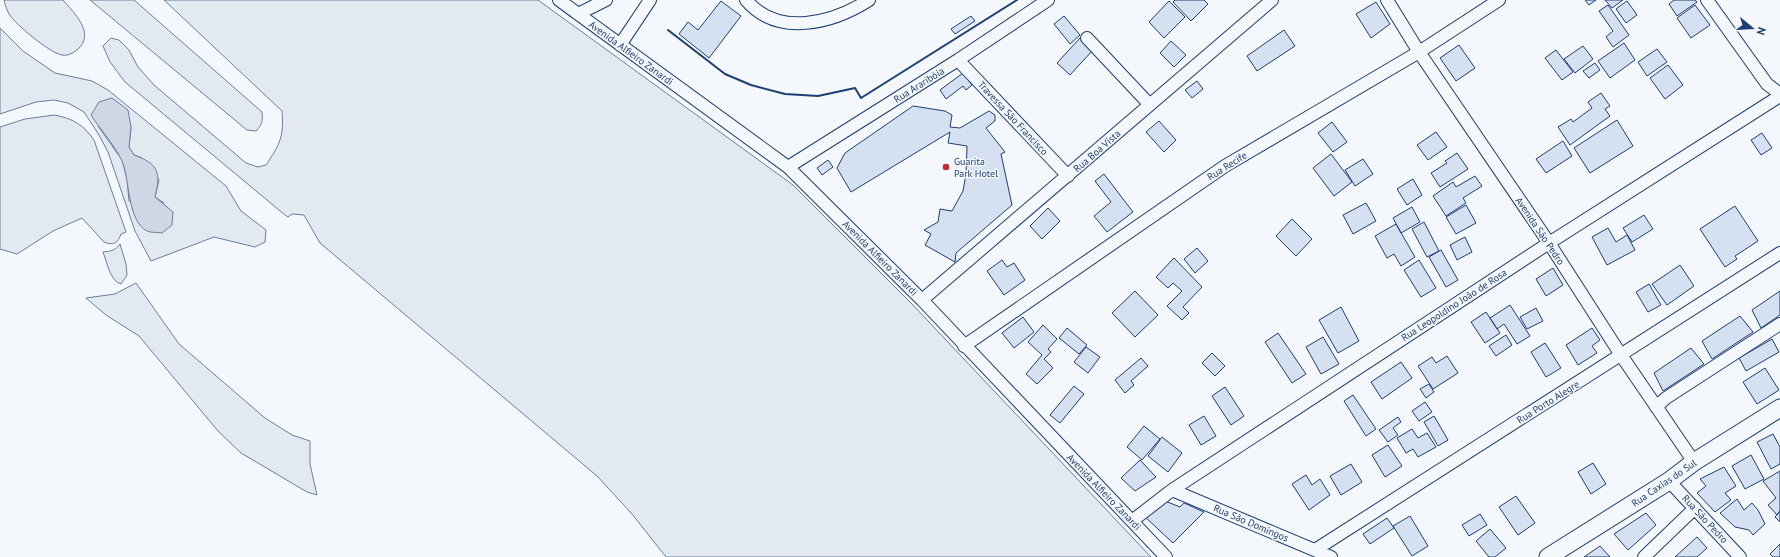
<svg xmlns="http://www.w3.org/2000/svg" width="1780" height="557" font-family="'PT Sans',sans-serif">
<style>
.green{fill:#e3e9f0;stroke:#687fa3;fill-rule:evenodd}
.water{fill:#cfd7e4;stroke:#687fa3}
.building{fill:#d5e0f0;stroke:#1d3f73}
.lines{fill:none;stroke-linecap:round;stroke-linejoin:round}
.street-casing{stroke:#1d3f73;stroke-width:14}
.secondary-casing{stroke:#1d3f73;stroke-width:19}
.street{stroke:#f4f7fb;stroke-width:12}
.secondary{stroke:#f4f7fb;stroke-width:17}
.wall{stroke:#1d3f73;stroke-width:2}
.poi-dot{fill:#c62828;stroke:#f4f7fb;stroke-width:1.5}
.labels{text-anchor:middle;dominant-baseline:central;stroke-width:3;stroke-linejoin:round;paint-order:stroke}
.street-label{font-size:10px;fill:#1d3f73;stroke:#f4f7fb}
.poi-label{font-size:10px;fill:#1d3f73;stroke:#f4f7fb;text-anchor:start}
</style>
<rect width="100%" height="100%" fill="#f4f7fb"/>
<path class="green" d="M4,0H63C73,12 96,33 78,49C73,53 69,56 62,55C50,53 16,25 9,14C7,10 5,5 4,0Z
M90,0H134L262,112C263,121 262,125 256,131L247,130Z
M164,0H538L793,185L911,303L1151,557H666L632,514L597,476L320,243L304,215L292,214L288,217L285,215L125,82L110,62L103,46L111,38L119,40L129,50L138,67L154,85L246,163L258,167L266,165C280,144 284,137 282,111Z
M0,28L23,51L55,73L92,81L108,90L226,186L241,211L266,230L265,242L255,247L214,237L151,261L135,231L108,152L99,135L84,112L68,103L54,100L36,102L0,114ZM98,126L131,127L129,147L134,155L142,158L159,180L155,197L164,203L129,201L127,179L122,160Z
M54,115C72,118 84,125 94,140L126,232L121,234C118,243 113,246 104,242L82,218L53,231L17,254L0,249V127L25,119Z
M120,244L126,264L127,275L121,284C110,281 107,262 103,252C111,251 115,251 120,244Z
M136,283L179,344L265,418L292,435L310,441V464L317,495L307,492L241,453L218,431L139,336L106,315L86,298L115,294Z"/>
<path class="water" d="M112,98L128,110L131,127L129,147L134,155C159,164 161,173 155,197L173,212L172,225L162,233C158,232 151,233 147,231C127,221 130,179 122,161C116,147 100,129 91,115L99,102Z"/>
<path class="building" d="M1175,0H1204L1208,4L1191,21L1173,2Z
M1585,0H1596L1589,5Z
M1605,0H1623L1612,8Z
M1674,0H1695L1697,2L1677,16L1669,4Z
M721,1L741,16L709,58L679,34L688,22L698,30Z
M1169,1L1185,17L1164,38L1149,22Z
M1627,1L1637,15L1626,23L1616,9Z
M1376,2L1390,24L1371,38L1356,14Z
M1608,5L1629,35L1613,47L1606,37L1613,31L1599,11Z
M1695,5L1710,25L1691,38L1677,18Z
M971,16L975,21L955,34L951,29Z
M1064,16L1080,35L1070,44L1054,24Z
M1284,30L1295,46L1257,71L1247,56Z
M1080,38L1093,50L1070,75L1057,63Z
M1171,41L1186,55L1174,67L1160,53Z
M1624,43L1635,60L1610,78L1598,61Z
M1459,45L1475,68L1456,81L1440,58Z
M1583,46L1593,59L1575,73L1564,59Z
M1657,49L1667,62L1647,76L1638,62Z
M1556,50L1573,72L1562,80L1545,58Z
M1595,63L1600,70L1589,78L1583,71Z
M1668,65L1683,85L1665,99L1650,78Z
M963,73L972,85L966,90L963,86L946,99L940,90Z
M1197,81L1203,89L1192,98L1185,90Z
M1601,93L1610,106L1605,109L1610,116L1570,145L1558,127L1571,119L1573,122L1592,108L1588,102Z
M913,106L945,111L952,115L950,127L960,128L989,111L995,115V121L986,128L1005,152L1001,154L1012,205L956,253L955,262L925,245L931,234L924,230L938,222L940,209L952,211L963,191L966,174L967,146L948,143L950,132L851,192L837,168L845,153Z
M1617,120L1633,146L1590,173L1574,148Z
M1159,121L1176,140L1164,152L1146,132Z
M1332,122L1347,142L1333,152L1318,133Z
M1436,132L1447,147L1428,160L1417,145Z
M1762,133L1772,148L1761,155L1751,140Z
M1563,141L1572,156L1546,173L1536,159Z
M1457,153L1468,169L1440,187L1431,173L1447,163L1445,161Z
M1331,154L1352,182L1334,196L1313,168Z
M1363,159L1373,174L1355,186L1345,170Z
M828,160L833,167L822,175L817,168Z
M1104,174L1133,212L1107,232L1094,216L1111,202L1095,181Z
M1475,176L1482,186L1463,198L1466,203L1446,216L1433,196L1453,182L1456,187Z
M1413,179L1422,195L1407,205L1397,189Z
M1366,203L1376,221L1353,234L1343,215Z
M1466,205L1476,223L1456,234L1446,217Z
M1735,206L1758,241L1735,256L1737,259L1725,267L1700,229Z
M1412,207L1420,222L1401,233L1393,218Z
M1048,208L1060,221L1042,239L1030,226Z
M1644,215L1653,229L1632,242L1623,228Z
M1292,219L1312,239L1296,256L1276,236Z
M1424,222L1439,251L1427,257L1412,229Z
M1396,224L1415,257L1401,266L1394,254L1387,258L1375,236Z
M1608,228L1616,242L1627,235L1635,250L1607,265L1592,237Z
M1465,237L1472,252L1457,260L1450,245Z
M1197,248L1208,261L1195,273L1184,259Z
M1441,250L1458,280L1446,287L1429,257Z
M1174,258L1202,287L1183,307L1189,313L1182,320L1167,306L1182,291L1173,283L1168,288L1156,277Z
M1002,260L1007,267L1014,263L1025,280L1004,295L987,271Z
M1419,260L1436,288L1421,297L1404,270Z
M1680,265L1694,286L1667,305L1652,284Z
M1553,268L1563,285L1546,296L1536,279Z
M1649,284L1661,305L1648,312L1636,292Z
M1135,291L1158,315L1135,337L1112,313Z
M1780,291V315L1761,328L1752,310Z
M1510,305L1530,336L1517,344L1504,324L1497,329L1490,318Z
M1341,307L1359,341L1338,353L1319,320Z
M1536,308L1543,321L1527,329L1520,317Z
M1486,312L1500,333L1485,343L1471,322Z
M1740,316L1753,332L1712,359L1702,341Z
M1023,317L1034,332L1014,348L1002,333Z
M1043,325L1057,339L1048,349L1051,352L1044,359L1053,368L1037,384L1026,374L1042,355L1028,342Z
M1067,328L1087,345L1079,354L1059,338Z
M1592,328L1600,340L1592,346L1597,353L1578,365L1566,345Z
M1278,333L1306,374L1292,383L1265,342Z
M1506,335L1512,345L1496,356L1489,346Z
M1323,337L1339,364L1321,374L1306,347Z
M1772,339L1779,352L1746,371L1739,358Z
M1545,343L1561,368L1546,377L1531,352Z
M1086,347L1100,357L1088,373L1074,362Z
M1691,348L1704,364L1663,391L1654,373Z
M1212,353L1225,366L1215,376L1202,363Z
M1447,356L1458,373L1433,389L1418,366L1432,357L1436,363Z
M1141,358L1148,366L1131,381L1134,385L1125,393L1115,380Z
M1401,362L1412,378L1382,399L1371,382Z
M1765,368L1779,390L1757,404L1743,382Z
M1429,384L1434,392L1426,398L1420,389Z
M1074,386L1084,394L1060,423L1050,415Z
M1225,387L1244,416L1231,425L1212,396Z
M1353,395L1376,429L1366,436L1344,401Z
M1425,402L1432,412L1419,421L1412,411Z
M1204,416L1216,436L1201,445L1189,425Z
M1434,416L1448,440L1438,446L1424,422Z
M1398,417L1401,422L1393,428L1398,435L1388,442L1379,430Z
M1144,426L1160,439L1142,460L1127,447Z
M1412,429L1418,438L1427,433L1436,447L1418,457L1413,449L1406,453L1397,438Z
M1773,434L1780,447V464L1771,469L1757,442Z
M1162,437L1182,453L1168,472L1148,456Z
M1388,445L1402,466L1385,477L1372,455Z
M1751,455L1764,479L1745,489L1732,466Z
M1140,460L1156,477L1135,491L1121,478Z
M1593,463L1606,484L1591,494L1578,472Z
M1351,464L1362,482L1341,495L1330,476Z
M1724,467L1736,486L1725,493L1731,500L1715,512L1697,493L1706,486L1700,479Z
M1780,471V511L1777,515L1768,505L1776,498L1763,481Z
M1306,475L1312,485L1320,479L1330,495L1309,510L1292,484Z
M1516,496L1535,523L1518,535L1499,507Z
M1737,499L1744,510L1752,503L1758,510L1765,524L1753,535L1749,530L1735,527L1720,513Z
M1165,501L1180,507L1184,503L1204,512L1173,543L1144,516Z
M1780,511V522L1775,517Z
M1646,513L1656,525L1628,550L1614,534Z
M1480,514L1487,525L1469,536L1462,525Z
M1410,516L1428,546L1412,556L1393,526Z
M1387,518L1394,528L1370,544L1363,534Z
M1490,529L1506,548L1495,557H1489L1476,541Z
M1697,537L1707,548L1697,557H1675Z
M1780,544V557H1773L1770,554Z
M1600,546L1610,557H1584Z"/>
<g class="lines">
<g class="street-casing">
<path id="street" d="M559,0L788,167L922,300L1166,557
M746,0C778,38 833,23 869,0
M1387,0L1419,52L1549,243L1621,355L1694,462
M1707,0L1767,84L1780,94
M578,14L606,0
M1087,38L1150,105
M620,45L650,0
M958,60L1068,176
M788,167L958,60L1048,0
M922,300L1272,0
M964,346L1225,166L1419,52L1499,0
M1656,407L1666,398L1780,324
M1669,481L1740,557
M1172,490L1331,557
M1132,521L1172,490L1549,243L1780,96
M1315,550L1780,253
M1644,557L1695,508"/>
</g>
<g class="secondary-casing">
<path id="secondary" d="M1548,557L1669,481L1694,462L1780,408"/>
</g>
<use href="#street" class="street"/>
<use href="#secondary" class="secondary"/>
<path class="wall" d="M668,30L725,74L751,85L785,94L818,96L855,88L861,98L1017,0"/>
</g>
<circle class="poi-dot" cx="946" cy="167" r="4"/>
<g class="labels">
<g class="street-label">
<text transform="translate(631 53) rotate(36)">Avenida Alfieiro Zanardi</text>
<text transform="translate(919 85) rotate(-32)">Rua Araribóia</text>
<text transform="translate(1013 118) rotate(47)">Travessa São Francisco</text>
<text transform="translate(1097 151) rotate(-41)">Rua Boa Vista</text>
<text transform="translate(1227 166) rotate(-32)">Rua Recife</text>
<text transform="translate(1540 231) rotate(56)">Avenida São Pedro</text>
<text transform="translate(880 258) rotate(45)">Avenida Alfieiro Zanardi</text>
<text transform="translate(1454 305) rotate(-33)">Rua Leopoldino João de Rosa</text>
<text transform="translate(1548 402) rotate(-32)">Rua Porto Alegre</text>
<text transform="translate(1664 483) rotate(-34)">Rua Caxias do Sul</text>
<text transform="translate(1104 492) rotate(46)">Avenida Alfieiro Zanardi</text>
<text transform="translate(1705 519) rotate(47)">Rua São Pedro</text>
<text transform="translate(1251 523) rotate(23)">Rua São Domingos</text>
</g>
<g class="poi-label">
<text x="954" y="161">Guarita<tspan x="954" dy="12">Park Hotel</tspan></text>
</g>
</g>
<g transform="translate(1752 28) rotate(108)" stroke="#f4f7fb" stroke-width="3" paint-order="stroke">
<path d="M0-3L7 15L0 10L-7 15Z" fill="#1d3f73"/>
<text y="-6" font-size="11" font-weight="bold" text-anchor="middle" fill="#1d3f73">N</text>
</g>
</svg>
